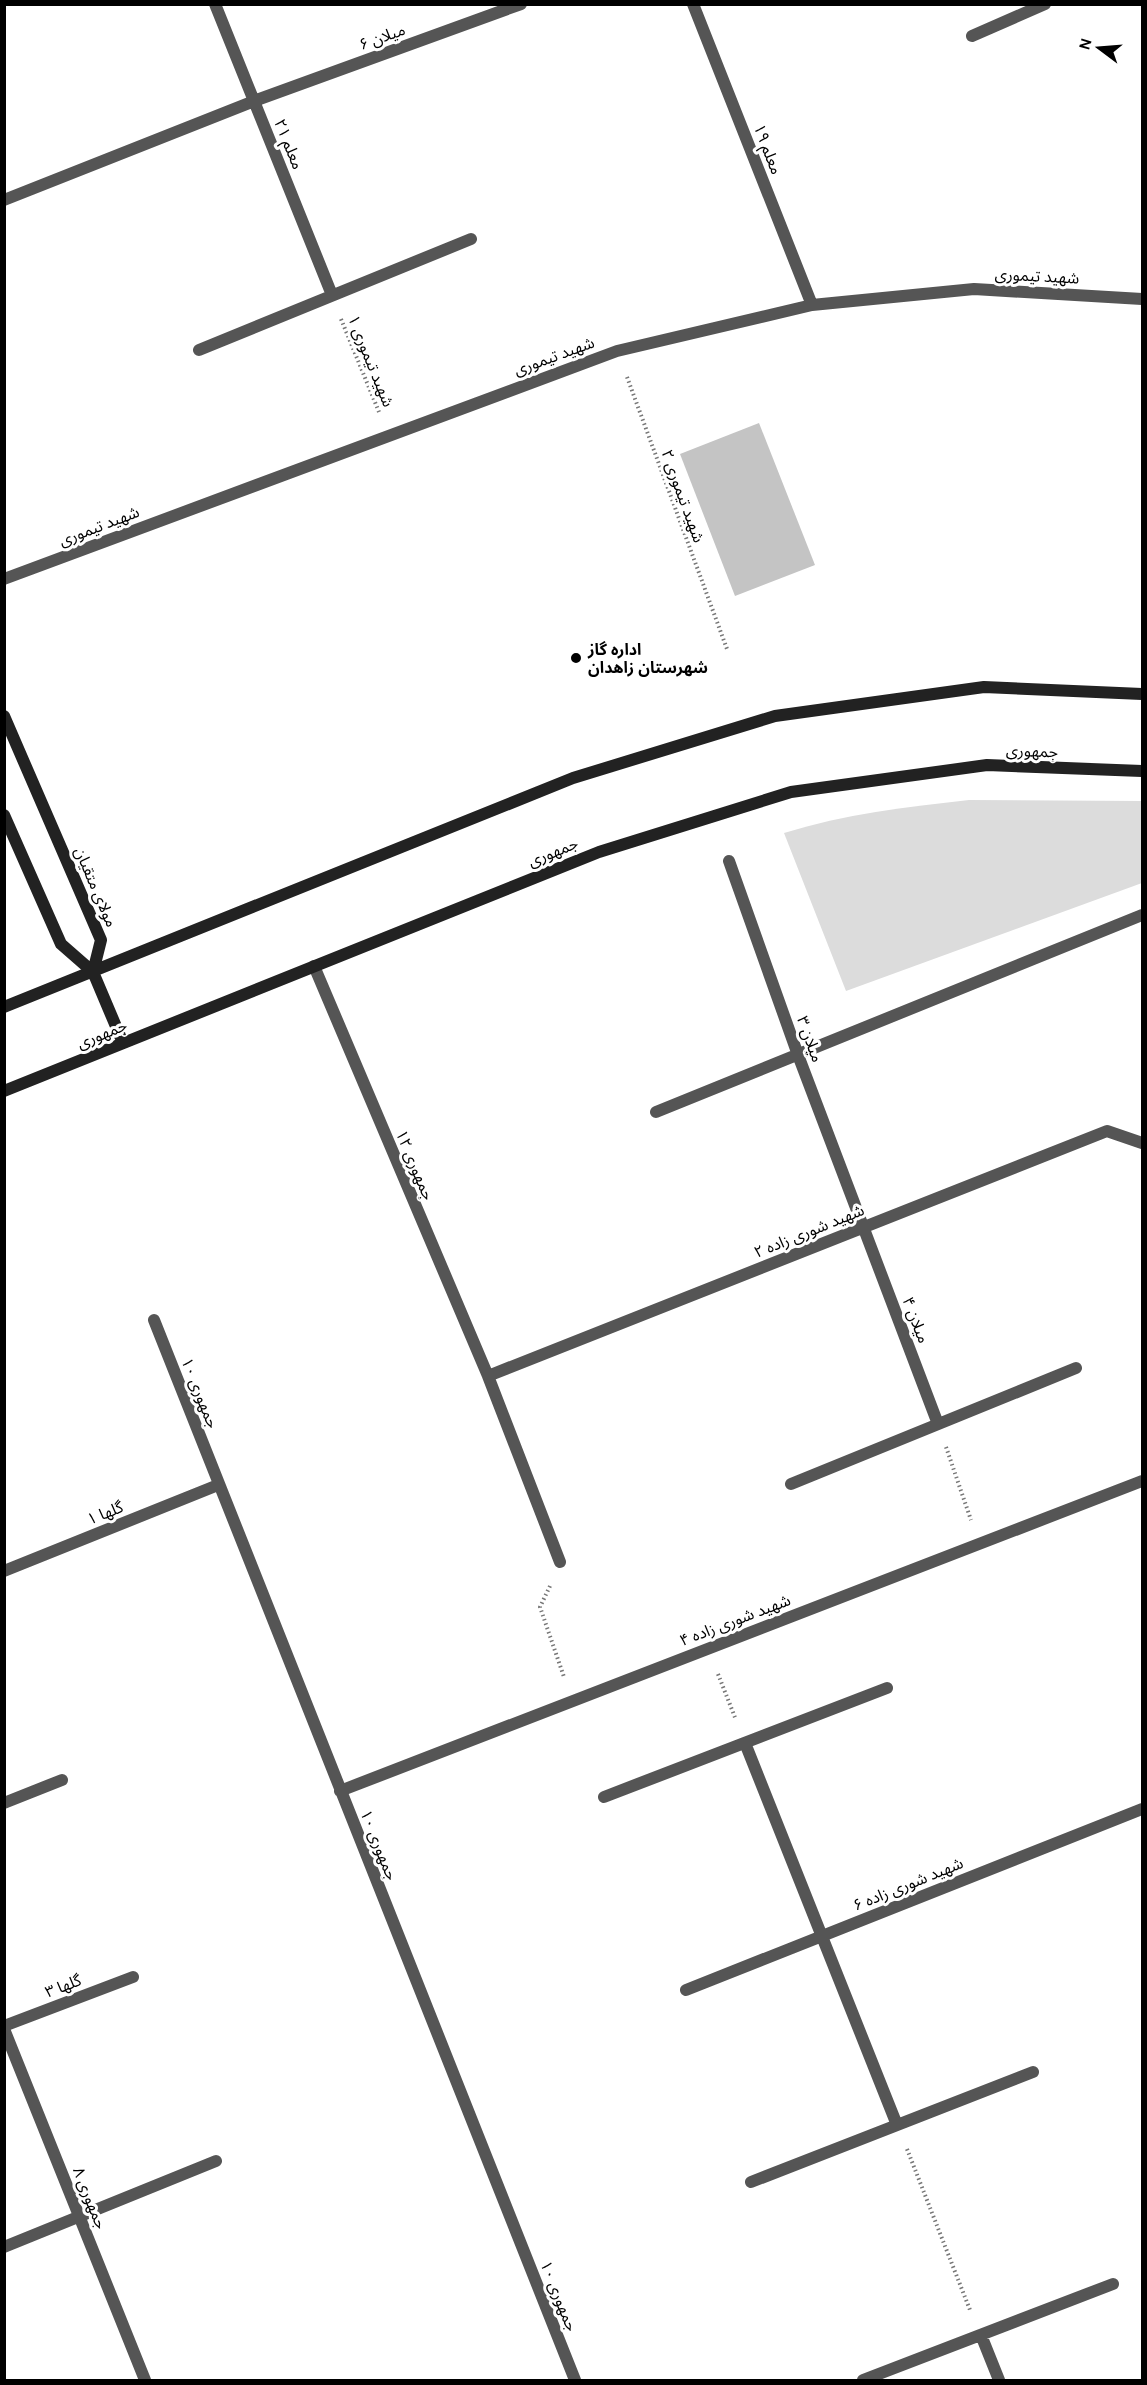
<svg xmlns="http://www.w3.org/2000/svg" width="1147" height="2385" font-family="Karla,'Noto Sans Arabic',sans-serif">
<style>
.green{fill:#dcdcdc}
.building{fill:#c4c4c4}
.lines{fill:none;stroke-linecap:round;stroke-linejoin:round}
.path{stroke:#777;stroke-width:4;stroke-dasharray:1.5 3;stroke-linecap:butt}
.street{stroke:#555;stroke-width:12}
.secondary{stroke:#222;stroke-width:12}
.poi-dot{fill:#000;stroke:#fff;stroke-width:2}
.labels{text-anchor:middle;dominant-baseline:central;stroke-width:6;stroke-linejoin:round;paint-order:stroke}
.street-label{font-size:16px;fill:#000;stroke:#fff}
.poi-label{font-size:16px;font-weight:bold;fill:#000;stroke:#fff;text-anchor:start}
</style>
<rect width="100%" height="100%" fill="#fff"/>
<path class="green" d="M969,800L1142,801V883L846,991L784,833C845,814 906,807 969,800Z"/>
<path class="building" d="M759,423L815,565L735,596L680,454Z"/>
<g class="lines">
<path class="path" d="M341,319L379,412
M627,377L727,649
M946,1447L971,1520
M550,1586L540,1607L564,1677
M718,1674L736,1720
M907,2149L970,2310"/>
<path class="street" d="M215,4L332,295
M693,4L812,305
M972,36L1045,4
M4,200L254,101L521,4
M199,350L471,239
M4,579L617,351L812,305L974,289L1142,299
M729,861L798,1055L938,1424
M314,966L488,1376L560,1562
M656,1112L1142,915
M154,1320L575,2380
M488,1376L1107,1131L1142,1143
M791,1484L1076,1368
M4,1571L218,1485
M745,1743L897,2125
M340,1791L1142,1481
M604,1797L887,1688
M4,1803L62,1780
M686,1990L1142,1809
M4,2026L133,1977
M4,2029L145,2380
M751,2182L1033,2072
M4,2247L216,2161
M981,2335L999,2380
M863,2380L1113,2284"/>
<path class="secondary" d="M4,716L101,940L93,972
M4,815L61,944L93,972L123,1043
M4,1007L573,778L775,716L984,687L1142,694
M4,1091L599,852L791,792L987,765L1142,771"/>
</g>
<circle class="poi-dot" cx="576" cy="658" r="6"/>
<g class="labels">
<g class="street-label">
<text transform="translate(382 37) rotate(-20)">میلان ۶</text>
<text transform="translate(289 144) rotate(68)">معلم ۲۱</text>
<text transform="translate(768 149) rotate(69)">معلم ۱۹</text>
<text transform="translate(1037 276) rotate(3)">شهید تیموری</text>
<text transform="translate(554 356) rotate(-20)">شهید تیموری</text>
<text transform="translate(371 361) rotate(68)">شهید تیموری ۱</text>
<text transform="translate(683 496) rotate(70)">شهید تیموری ۲</text>
<text transform="translate(99 526) rotate(-21)">شهید تیموری</text>
<text transform="translate(1032 751) rotate(2)">جمهوری</text>
<text transform="translate(553 852) rotate(-22)">جمهوری</text>
<text transform="translate(96 887) rotate(67)">مولای متقیان</text>
<text transform="translate(102 1034) rotate(-22)">جمهوری</text>
<text transform="translate(810 1039) rotate(70)">میلان ۳</text>
<text transform="translate(415 1165) rotate(67)">جمهوری ۱۲</text>
<text transform="translate(809 1231) rotate(-22)">شهید شوری زاده ۲</text>
<text transform="translate(916 1320) rotate(69)">میلان ۴</text>
<text transform="translate(200 1393) rotate(68)">جمهوری ۱۰</text>
<text transform="translate(105 1513) rotate(-22)">گلها ۱</text>
<text transform="translate(735 1620) rotate(-21)">شهید شوری زاده ۴</text>
<text transform="translate(379 1845) rotate(68)">جمهوری ۱۰</text>
<text transform="translate(908 1884) rotate(-22)">شهید شوری زاده ۶</text>
<text transform="translate(63 1986) rotate(-21)">گلها ۳</text>
<text transform="translate(90 2198) rotate(68)">جمهوری ۸</text>
<text transform="translate(559 2296) rotate(68)">جمهوری ۱۰</text>
</g>
<g class="poi-label">
<text x="588" y="649">اداره گاز<tspan x="588" dy="18">شهرستان زاهدان</tspan></text>
</g>
</g>
<rect width="1147" height="2385" fill="none" stroke="#000000" stroke-width="12"/>
<g transform="translate(1099 48) rotate(286)" stroke="#ffffff" stroke-width="4.5" paint-order="stroke">
<path d="M0-4.5L10 22L0 15L-10 22Z" fill="#000000"/>
<text y="-9" font-size="16" font-weight="bold" text-anchor="middle" fill="#000000">N</text>
</g>
</svg>
